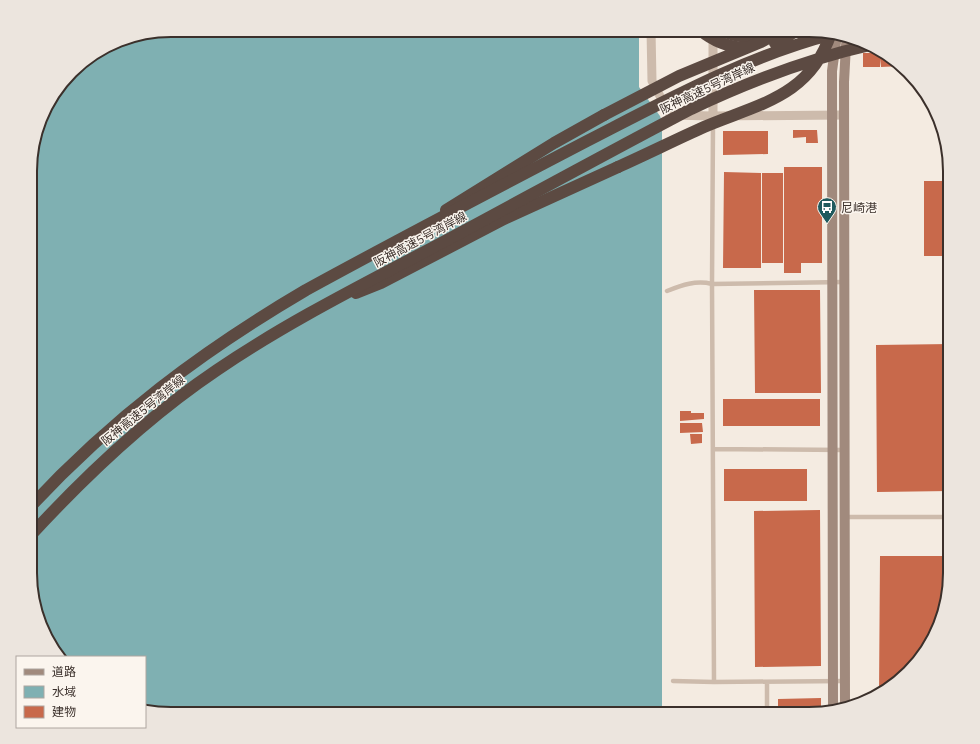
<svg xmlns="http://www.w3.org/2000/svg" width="980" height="744" font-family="'IBM Plex Sans','Noto Sans JP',sans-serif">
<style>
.water{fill:#7fb0b2}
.building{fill:#c8694b}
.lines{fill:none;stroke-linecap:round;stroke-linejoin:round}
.lane{stroke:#cdbbac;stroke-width:4.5}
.street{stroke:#cdbbac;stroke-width:9}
.secondary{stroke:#a18a7d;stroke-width:10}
.highway{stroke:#5c4a42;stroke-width:12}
.highway-bridge{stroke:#5c4a42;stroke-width:12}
.labels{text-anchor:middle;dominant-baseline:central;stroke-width:3;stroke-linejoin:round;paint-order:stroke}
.street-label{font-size:12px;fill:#3b302b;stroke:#fbf5ee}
.poi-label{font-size:12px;fill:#3b302b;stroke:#fbf5ee;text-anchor:start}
.rim{fill:none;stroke:#3b302b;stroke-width:2}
</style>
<rect width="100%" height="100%" fill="#f4ebe1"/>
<path class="water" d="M171,30H639V87L660,116L662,122V714H162L145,710V657H61L45,636L30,582L31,152L49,101L78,65L125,38Z"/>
<path class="building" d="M881,52L902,65L903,66L881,67L880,59V67H863V53H881Z
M793,130H817L818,143H806V137L793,138Z
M723,131H768V154L723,155Z
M946,158L950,171V280H946L947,256H924V181H943V204H946Z
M784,167H822V263H801V273H784Z
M724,172L761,173V268H723Z
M762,173H783V263H762Z
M754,290H820L821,393H755Z
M950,344V491L877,492L876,345Z
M723,399H820V426H723Z
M680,411H691V413H704V419L680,421Z
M680,423H702L703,432L680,433Z
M690,434H702V443L691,444Z
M724,469H807V501H724Z
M820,510L821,666L755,667L754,511Z
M880,556H950V582L939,627L915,666L879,693Z
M821,698V711L809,714H778V699Z"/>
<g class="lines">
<path class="lane" d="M713,124L712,284L714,682
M667,291C682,285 696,280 712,284L844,282
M714,449L843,450
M844,517H950
M673,681L714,682L845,681
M767,682V714"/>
<path class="street" d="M651,30L652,81L670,115L713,116L844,115
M713,30V116"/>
<path class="secondary" d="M845,706L844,82L846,45L847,37
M833,708L832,98V71L837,35"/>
<path class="highway" d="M721,30C737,38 755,39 772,34
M446,210L554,143L604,115
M356,293L381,283L504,219L618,167"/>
<path class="highway-bridge" d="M700,30C713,41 728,47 745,48
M775,43L798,30
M604,115L679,76L761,42L783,30
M618,167C647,154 675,140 704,127C758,104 810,97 831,33
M30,507C113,418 202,351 306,290C399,239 493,190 587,141C667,100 745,57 833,34
M30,536C87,474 147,417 217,370C289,321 368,282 445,241C527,197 609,152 691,109C748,82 808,59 870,45"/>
</g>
<defs>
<g id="bus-pin" transform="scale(1)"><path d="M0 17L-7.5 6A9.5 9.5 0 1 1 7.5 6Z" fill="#1f5a5e" stroke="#fbf5ee"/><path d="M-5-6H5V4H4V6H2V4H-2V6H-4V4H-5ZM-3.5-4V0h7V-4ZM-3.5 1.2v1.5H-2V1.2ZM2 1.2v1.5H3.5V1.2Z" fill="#fff"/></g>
</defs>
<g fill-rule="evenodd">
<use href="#bus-pin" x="827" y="207"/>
</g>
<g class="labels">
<g class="street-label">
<text transform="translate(707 88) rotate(-25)">阪神高速5号湾岸線</text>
<text transform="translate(420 239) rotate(-28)">阪神高速5号湾岸線</text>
<text transform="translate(143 410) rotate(-39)">阪神高速5号湾岸線</text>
</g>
<g class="poi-label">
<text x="841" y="207">尼崎港</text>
</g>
</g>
<path d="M0 0H980V744H0ZM171 37H809A134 134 0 0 1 943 171V573A134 134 0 0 1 809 707H171A134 134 0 0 1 37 573V171A134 134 0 0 1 171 37Z" fill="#ece5de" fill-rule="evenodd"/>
<path class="rim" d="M171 37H809A134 134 0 0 1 943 171V573A134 134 0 0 1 809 707H171A134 134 0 0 1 37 573V171A134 134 0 0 1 171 37Z"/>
<rect x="16" y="656" width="130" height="72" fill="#fbf5ee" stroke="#aea6a0"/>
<rect x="24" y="669" width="20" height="6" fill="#a18a7d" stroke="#aea6a0"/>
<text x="52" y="676" font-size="12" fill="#3b302b">道路</text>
<rect x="24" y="686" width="20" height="12" fill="#7fb0b2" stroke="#aea6a0"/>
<text x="52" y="696" font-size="12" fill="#3b302b">水域</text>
<rect x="24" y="706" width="20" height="12" fill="#c8694b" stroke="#aea6a0"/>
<text x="52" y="716" font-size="12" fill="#3b302b">建物</text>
</svg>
